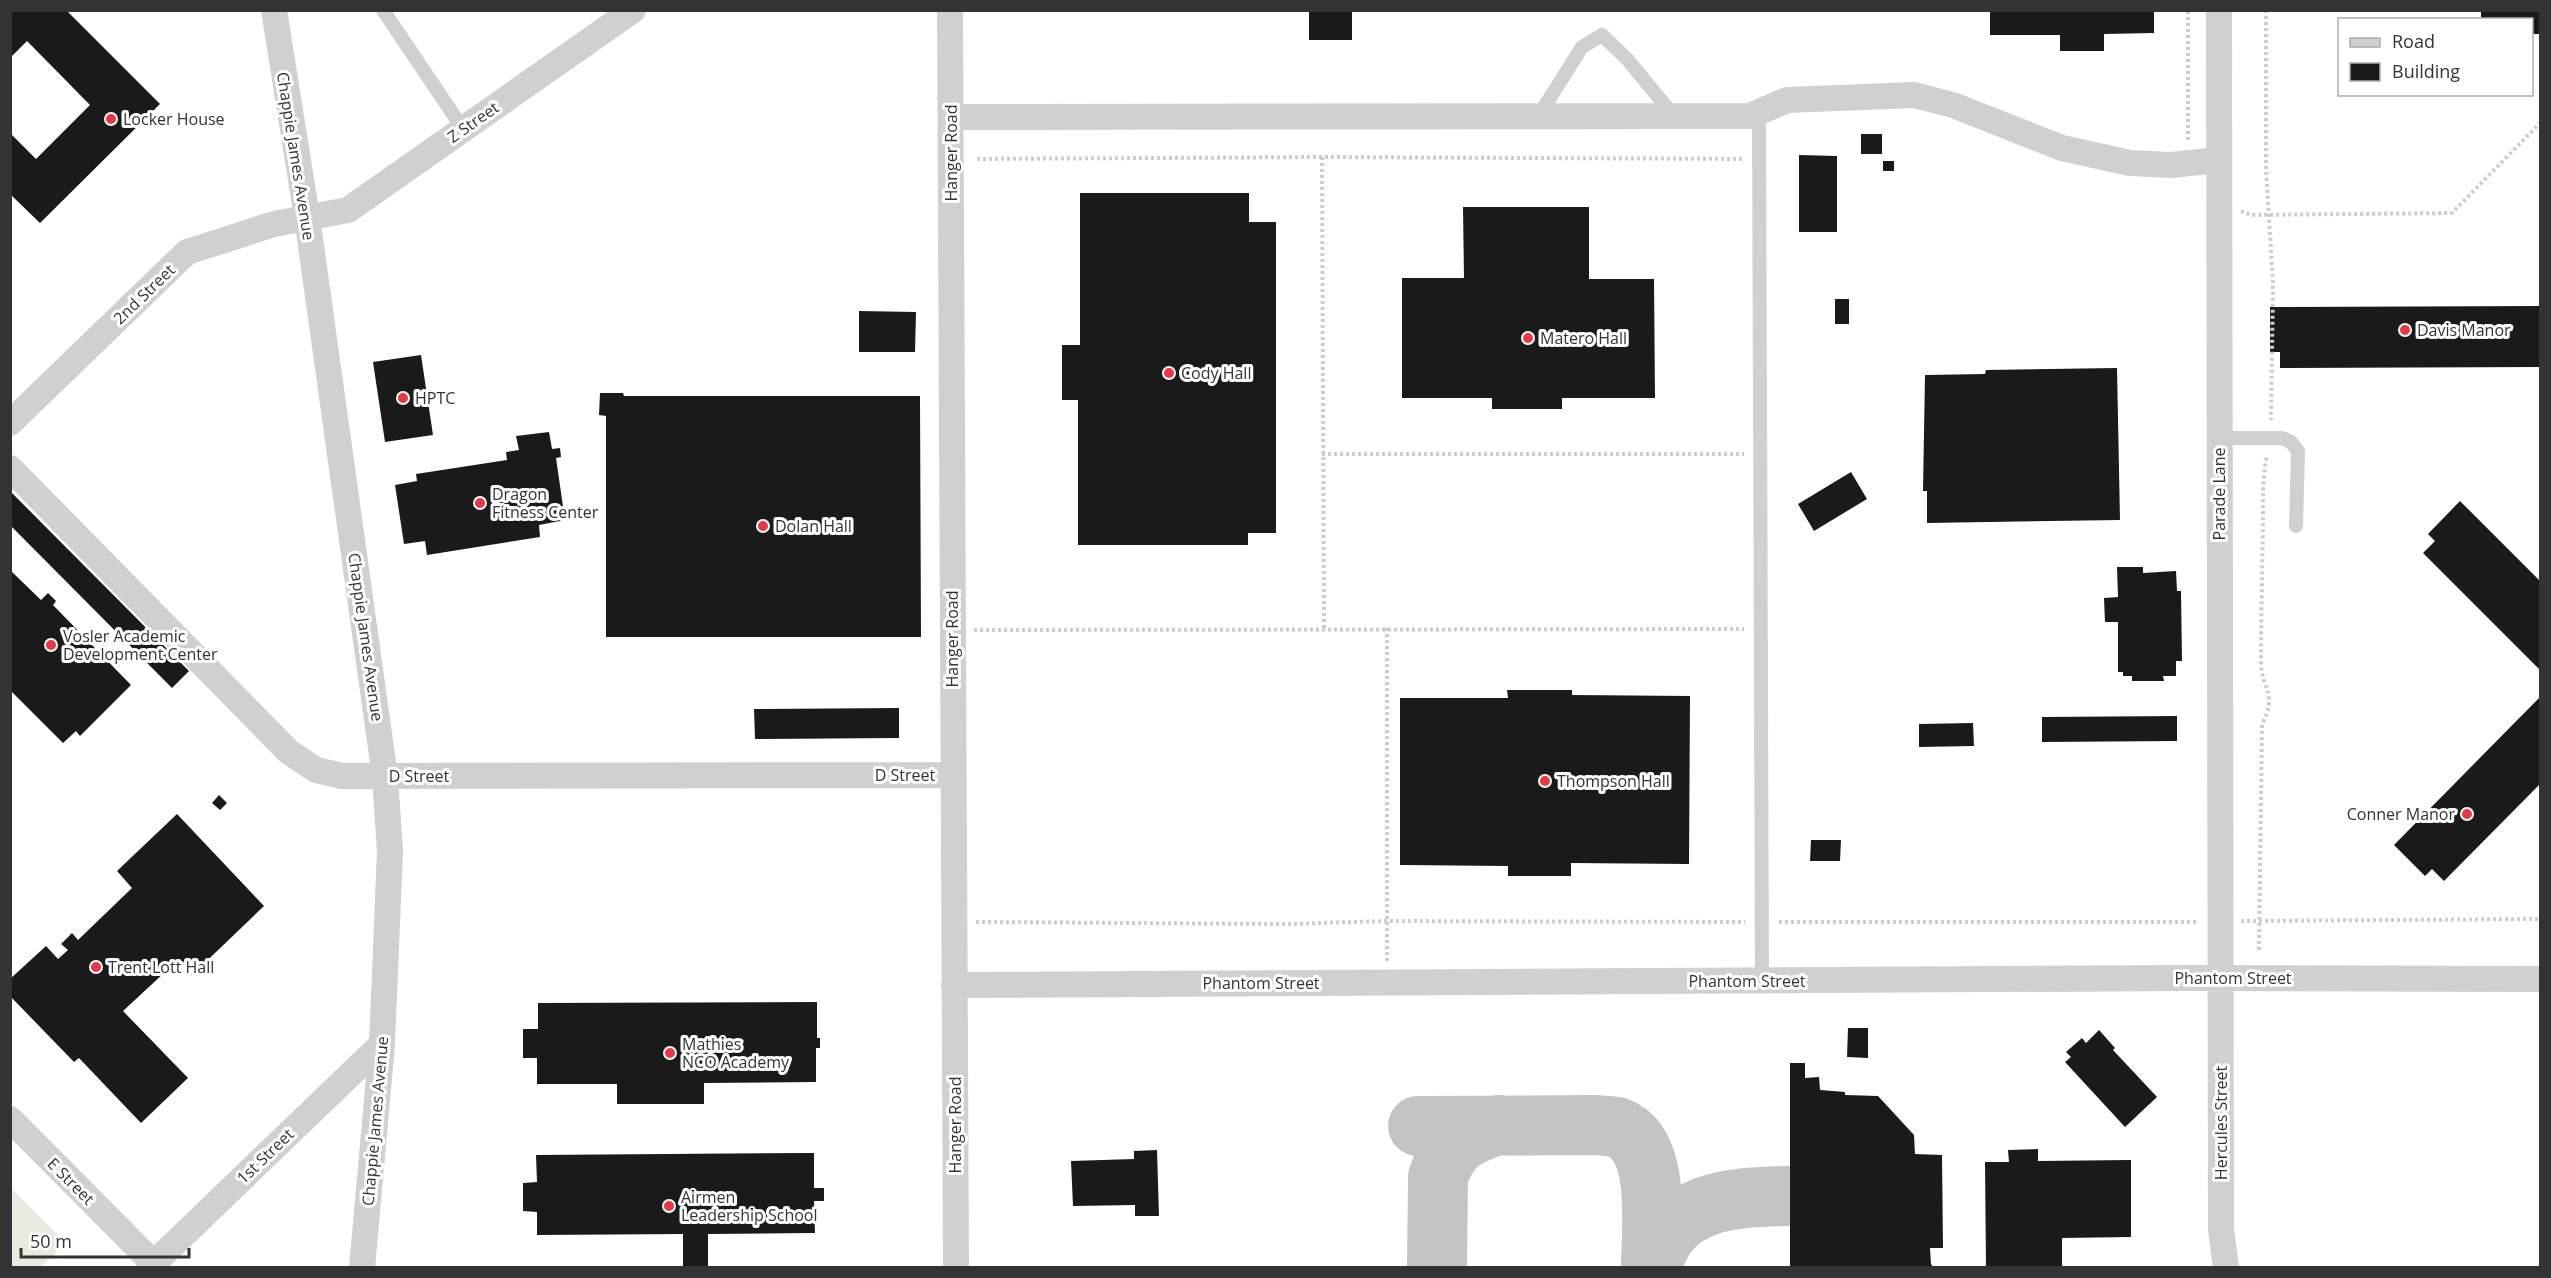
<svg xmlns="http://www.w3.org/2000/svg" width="2551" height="1278" font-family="'Open Sans',sans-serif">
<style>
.green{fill:#e6ecdf}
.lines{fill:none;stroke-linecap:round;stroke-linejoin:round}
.taxiway{stroke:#c4c4c4;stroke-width:60}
.building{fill:#1a1a1a}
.path{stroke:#cdcdcd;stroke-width:4;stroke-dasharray:3 3;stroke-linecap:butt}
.service{stroke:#d0d0d0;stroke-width:14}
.minor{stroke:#d0d0d0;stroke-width:26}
.poi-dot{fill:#e63946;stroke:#fff;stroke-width:2}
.labels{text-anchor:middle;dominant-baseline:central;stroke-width:6;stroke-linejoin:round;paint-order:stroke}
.poi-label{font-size:16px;fill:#333;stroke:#fff;text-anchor:start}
.street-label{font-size:16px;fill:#333;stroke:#fff}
</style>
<rect width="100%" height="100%" fill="#fff"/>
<path class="green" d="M10,1187L66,1243L41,1267H11Z"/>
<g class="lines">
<path class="taxiway" d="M1418,1126L1598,1125C1604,1126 1611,1126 1617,1127C1663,1144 1651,1229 1651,1268
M1437,1268L1438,1177C1449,1144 1467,1134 1499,1125
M1652,1268C1668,1199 1733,1197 1790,1196"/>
</g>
<path class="building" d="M10,10H66L160,104L40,223L10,194V133L36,159L90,105L27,41L10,58Z
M1309,10H1352V40H1309Z
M1990,10H2154V33L2104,34V51H2060V35H1990Z
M2481,10H2540V34H2532V20H2481Z
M1861,134H1882V154H1861Z
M1799,155L1837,156V232H1799Z
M1883,161H1894V171H1883Z
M1080,193H1249V222H1276V533H1248V545H1078V400H1062V345H1080Z
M1463,207H1589V279H1654L1655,398H1562V409H1492V398H1402V278H1464Z
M1835,299H1849V324H1835Z
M2540,306V367L2280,368V352H2270V307Z
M859,311L916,312L915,352H859Z
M421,355L433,435L385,442L373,362Z
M2117,368L2120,520L1927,523V491H1923L1925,375L1985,374L1986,370Z
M600,393H623L624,396H920L921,637H606V416L599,415Z
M549,432L552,449L560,448L561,457L556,458L565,520L539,525L540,537L427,555L425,541L404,544L395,485L417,481L416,474L507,460L506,452L519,450L516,436Z
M1851,472L1867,499L1814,531L1798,504Z
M10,491L189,671L172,688L10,525Z
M2460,501L2540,581V670L2423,553L2435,541L2428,534Z
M2117,567H2143V573L2176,571L2177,591H2181L2182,661H2176V676H2163L2164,681H2132V676H2123V672H2118V622H2105L2104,598L2118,597Z
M10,570L41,600L48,593L56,601L53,605L131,685L80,736L76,731L63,743L10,690Z
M1507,690H1572V695L1690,696L1689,864L1571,863V876H1508V866L1400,865V698H1508Z
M2540,697V784L2444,881L2432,869L2425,876L2394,845Z
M899,708V738L755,739L754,709Z
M2177,716V741L2042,742V717Z
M1973,723L1974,746L1919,747V724Z
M219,795L227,803L220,810L212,803Z
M177,814L264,906L192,975L178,960L123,1011L188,1078L141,1123L79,1058L74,1062L10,996V979L46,946L58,959L68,950L61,944L72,933L78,940L132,888L117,871Z
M1811,840H1841L1840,861H1810Z
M817,1002V1038H820V1048H816V1082L704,1083V1104H617V1084H537V1058H523V1029H538V1003Z
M1848,1028H1868V1058L1847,1057Z
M2099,1030L2115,1048L2113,1050L2157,1097L2125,1127L2065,1062L2071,1057L2066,1052L2082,1038L2086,1043Z
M1790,1063H1805V1078L1819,1077L1820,1090L1845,1092V1095L1878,1096L1914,1135L1915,1154L1942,1155L1943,1248H1930L1931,1264L1934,1268H1790Z
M2038,1149V1161L2131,1160V1237L2062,1238V1268H1986L1985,1162H2009L2008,1150Z
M1157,1150L1159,1216H1135V1205L1073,1206L1071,1161L1134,1159V1151Z
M814,1153V1188H824V1201H814L815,1233L708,1234V1268H683V1234L537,1235V1212L523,1211V1183L537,1182L536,1155Z"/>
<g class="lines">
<path class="path" d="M2266,10V169L2273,283L2271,420
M2188,140V10
M1322,157L1324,628
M977,159L1322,157L1744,159
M2241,211L2251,215L2452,213L2540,123
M1322,454H1744
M1387,628V961
M974,630L1744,629
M2241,921L2540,919
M976,922L1286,924L1387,921L1745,922
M1779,922H2198
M2259,950L2262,724C2278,694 2262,691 2261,663C2261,618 2262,573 2263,528C2263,503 2262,480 2267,455"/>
<path class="service" d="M383,10L463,129
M1759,112L1762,981
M1538,117L1582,47L1602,35L1627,59L1674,116
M2219,438H2282L2291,442L2298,451L2296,526"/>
<path class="minor" d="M274,10L307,217L385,777L390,851L382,1044L362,1268
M950,10L956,1268
M2219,10L2221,1229L2226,1268
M951,117L1750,116L1787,100L1914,95L1953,105L2062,148L2130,163L2171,165L2218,160
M10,423L187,252L274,224L348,210L633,10
M10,468L289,752L316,770L342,776L953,775
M954,985L2186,978L2540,979
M10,1119L158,1268
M149,1268L382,1044"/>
</g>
<g class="poi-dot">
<circle cx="111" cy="119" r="6"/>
<circle cx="2405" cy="330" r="6"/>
<circle cx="1528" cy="338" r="6"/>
<circle cx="1169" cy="373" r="6"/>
<circle cx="403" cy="398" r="6"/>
<circle cx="480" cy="503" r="6"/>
<circle cx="763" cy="526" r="6"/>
<circle cx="51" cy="645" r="6"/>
<circle cx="1545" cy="781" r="6"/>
<circle cx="2467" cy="814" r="6"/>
<circle cx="96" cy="967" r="6"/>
<circle cx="670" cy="1053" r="6"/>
<circle cx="669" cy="1206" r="6"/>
</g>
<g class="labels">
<g class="poi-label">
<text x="123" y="119">Locker House</text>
<text x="2417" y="330">Davis Manor</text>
<text x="1540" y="338">Matero Hall</text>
<text x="1181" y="373">Cody Hall</text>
<text x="415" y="398">HPTC</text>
<text x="492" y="494">Dragon<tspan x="492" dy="18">Fitness Center</tspan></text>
<text x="775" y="526">Dolan Hall</text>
<text x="63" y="636">Vosler Academic<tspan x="63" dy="18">Development Center</tspan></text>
<text x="1557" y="781">Thompson Hall</text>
<text x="2455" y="814" text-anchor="end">Conner Manor</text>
<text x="108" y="967">Trent Lott Hall</text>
<text x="682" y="1044">Mathies<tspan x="682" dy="18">NCO Academy</tspan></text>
<text x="681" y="1197">Airmen<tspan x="681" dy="18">Leadership School</tspan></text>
</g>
<g class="street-label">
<text transform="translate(473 122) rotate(-35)">Z Street</text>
<text transform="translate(951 153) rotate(-90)">Hanger Road</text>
<text transform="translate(296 156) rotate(81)">Chappie James Avenue</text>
<text transform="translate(144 294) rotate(-44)">2nd Street</text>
<text transform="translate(2219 494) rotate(-90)">Parade Lane</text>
<text transform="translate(366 637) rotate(82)">Chappie James Avenue</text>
<text transform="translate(952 639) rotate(-90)">Hanger Road</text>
<text x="905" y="775">D Street</text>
<text x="419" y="776">D Street</text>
<text x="2233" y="978">Phantom Street</text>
<text x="1747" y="981">Phantom Street</text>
<text x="1261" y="983">Phantom Street</text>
<text transform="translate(375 1121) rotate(-85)">Chappie James Avenue</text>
<text transform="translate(2221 1123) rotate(-90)">Hercules Street</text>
<text transform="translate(955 1125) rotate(-90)">Hanger Road</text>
<text transform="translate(265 1156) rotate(-44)">1st Street</text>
<text transform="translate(71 1181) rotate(45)">E Street</text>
</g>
</g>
<rect width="2551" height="1278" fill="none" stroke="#333333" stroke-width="24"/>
<rect x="2338" y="18" width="195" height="78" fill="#ffffff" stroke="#adadad" stroke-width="1.5"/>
<rect x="2350" y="38" width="30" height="9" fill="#d0d0d0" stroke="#adadad" stroke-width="1.5"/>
<text x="2392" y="48" font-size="18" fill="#333333">Road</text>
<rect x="2350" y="63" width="30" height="18" fill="#1a1a1a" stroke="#adadad" stroke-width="1.5"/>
<text x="2392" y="78" font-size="18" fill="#333333">Building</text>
<path d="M21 1248v9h168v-9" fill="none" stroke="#333333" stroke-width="3"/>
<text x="30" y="1248" font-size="18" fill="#333333" stroke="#ffffff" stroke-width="4.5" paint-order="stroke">50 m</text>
</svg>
